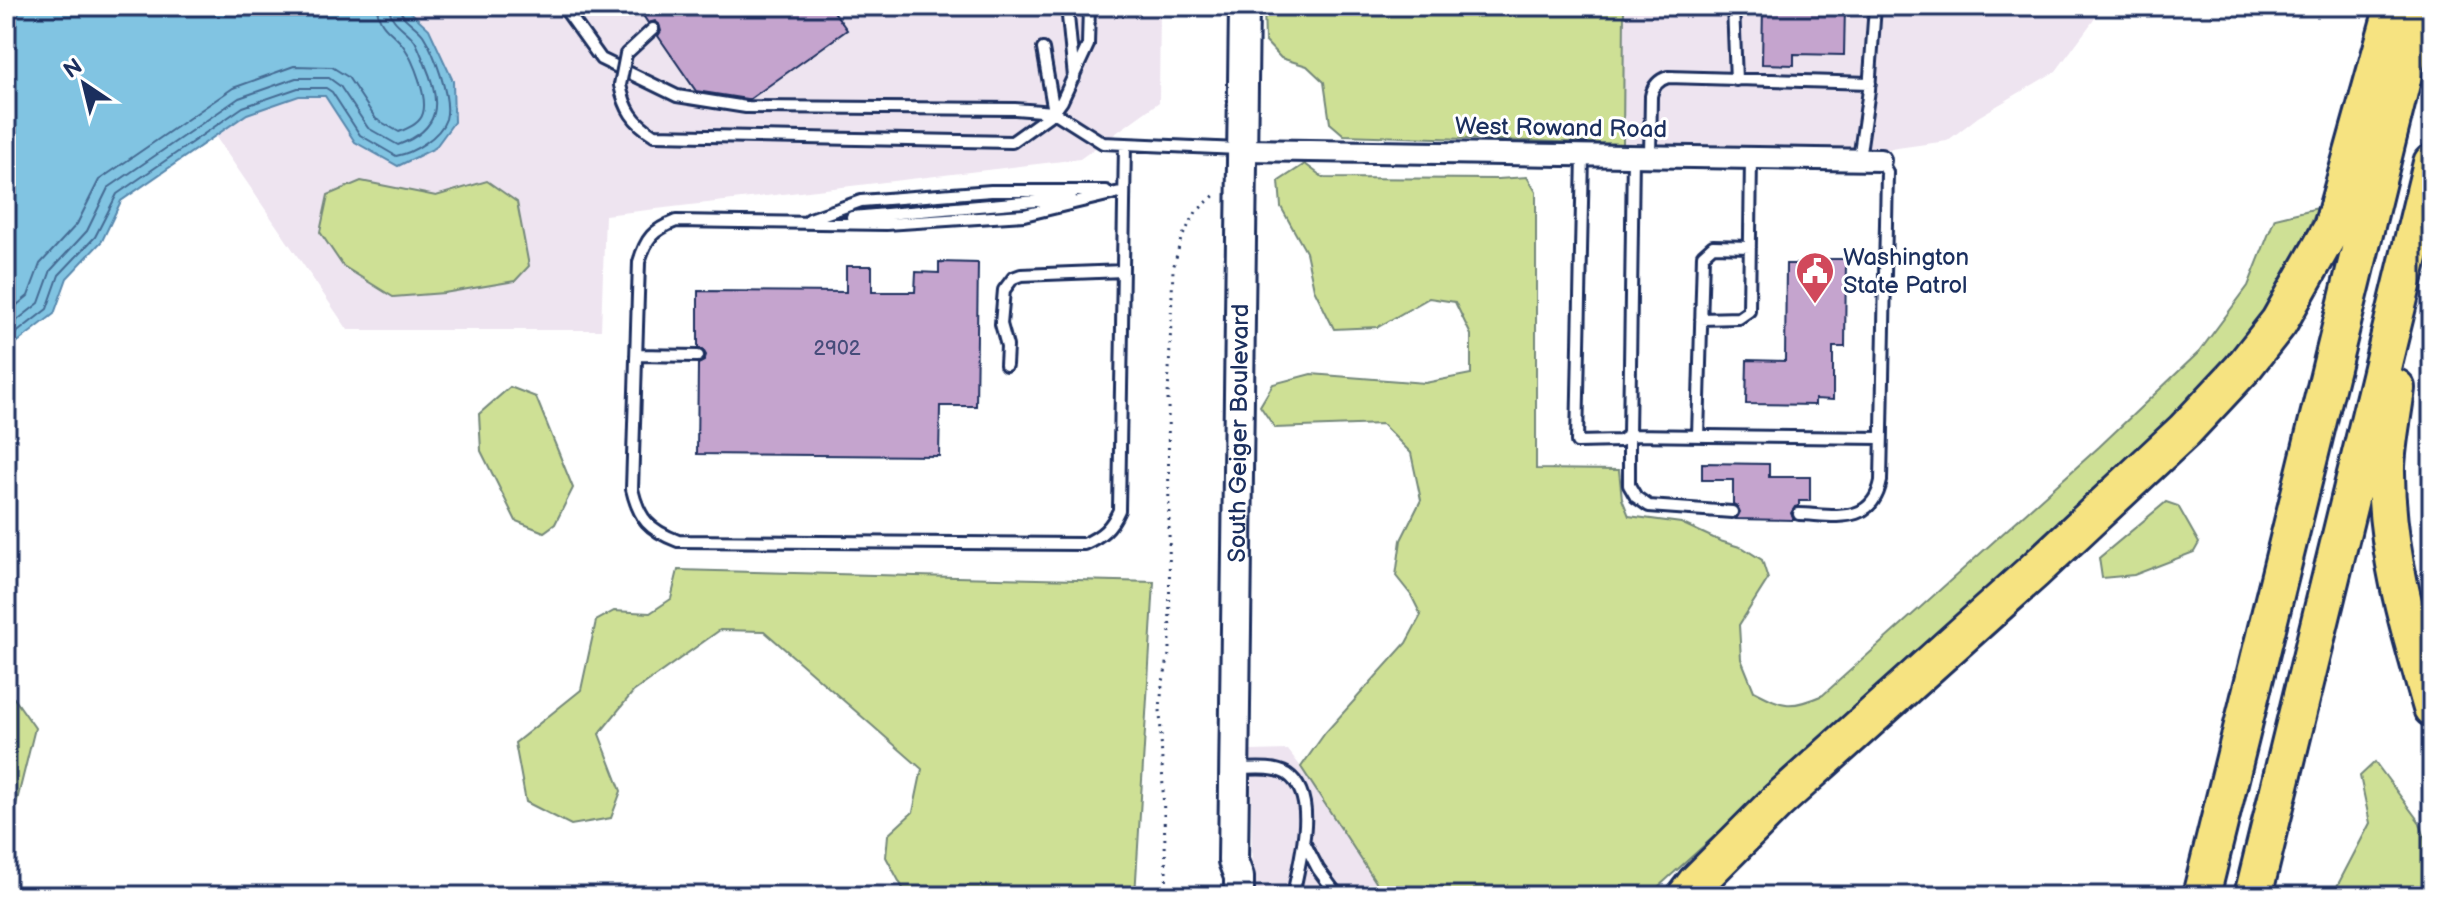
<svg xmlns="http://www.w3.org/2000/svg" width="2438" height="902" font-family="'Balsamiq Sans',sans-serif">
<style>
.built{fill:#eee4f0}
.green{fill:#cee095;stroke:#74887a;stroke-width:2}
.water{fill:#81c4e2;stroke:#5888ad;stroke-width:2}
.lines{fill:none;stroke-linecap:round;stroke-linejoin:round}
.shore{stroke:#446b93;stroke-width:2}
.building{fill:#c5a4ce;stroke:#1b2f5e;stroke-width:2}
.lane-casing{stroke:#1b2f5e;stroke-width:16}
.street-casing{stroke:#1b2f5e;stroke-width:26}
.secondary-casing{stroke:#1b2f5e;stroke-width:34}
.highway-casing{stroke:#1b2f5e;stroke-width:42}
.path{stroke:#1b2f5e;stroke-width:3;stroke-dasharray:2 6;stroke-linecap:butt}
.lane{stroke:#fff;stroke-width:10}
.street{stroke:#fff;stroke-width:20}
.secondary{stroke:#fff;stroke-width:28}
.highway{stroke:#f6e381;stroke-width:36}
.lane-bridge-casing{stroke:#1b2f5e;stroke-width:16;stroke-linecap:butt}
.lane-bridge{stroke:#fff;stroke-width:10}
.labels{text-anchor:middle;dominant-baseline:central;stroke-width:6;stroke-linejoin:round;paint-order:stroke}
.number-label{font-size:20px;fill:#464c7a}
.street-label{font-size:24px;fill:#1b2f5e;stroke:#fff}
.poi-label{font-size:24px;fill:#1b2f5e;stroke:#fff;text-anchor:start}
</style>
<rect width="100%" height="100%" fill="#fff"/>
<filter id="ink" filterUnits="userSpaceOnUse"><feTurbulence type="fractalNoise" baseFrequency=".0125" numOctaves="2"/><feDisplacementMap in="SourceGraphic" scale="16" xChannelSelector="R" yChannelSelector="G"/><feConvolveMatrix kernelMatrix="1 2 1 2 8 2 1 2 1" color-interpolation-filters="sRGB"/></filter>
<g filter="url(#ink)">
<path class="built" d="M126,6H1160L1159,102L1080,159L605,215L601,330H348Z
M1624,6H2104L2056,71L1978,117L1947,141L1883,150L1623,144Z
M1288,750L1301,767L1385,896H1252L1251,751Z"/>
<path class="green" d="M1264,6H1624L1623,144L1344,135L1330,123L1324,82L1307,66L1281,58L1265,41Z
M1305,164L1324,178L1498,179L1527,177L1536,192V469L1619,470L1622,499L1629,516L1681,523L1720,541L1743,548L1762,560L1768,579L1739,625L1741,659L1754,691C1785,707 1790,709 1823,695L2099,447L2199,352L2248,286L2275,218L2318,208L2283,284L2221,368L2156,439L1648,896H1385L1301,767L1325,733L1406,643L1421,615L1411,595L1396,576L1401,540L1421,500L1411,453L1382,424L1275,428L1260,406L1273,384L1311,374L1425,383L1471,374V335L1455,302L1429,298L1378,327L1334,329L1314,289L1306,252L1281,207L1279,181Z
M361,181L436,196L487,181L517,202L529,266L515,281L444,293L393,297L343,266L320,232L328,195Z
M510,387L536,397L573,488L555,524L544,532L516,521L481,451L479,414Z
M2166,502L2178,506L2199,543L2194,552L2134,575L2102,578L2099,558Z
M678,570L1154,582L1135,896H907L886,857L888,835L913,812L922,769L764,631L720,630L633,692L599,734L621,791L611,818L571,825L526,802L515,743L581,690L596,621L614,611L650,613L671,599Z
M14,698L35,728L13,817L6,822V700Z
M2375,762L2420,823L2432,860V896H2332L2370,823L2360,776Z"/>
<path class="water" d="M6,6H404L429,29L453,81L454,122L435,148L398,166L355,142L325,96H299L247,114L121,201L102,241L67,278L54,314L6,351Z"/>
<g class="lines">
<path class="shore" d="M6,314L28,296L40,264L77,224L99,180L233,88L294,66L332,67L348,77L376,119L399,132C408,128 420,124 423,113C428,97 413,60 404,47C393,31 378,28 377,6
M6,329L39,303L51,270L87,231L108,188L239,98L296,78H329L340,86L368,128L398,145C441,129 442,103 425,64C422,57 419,48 415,41C406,28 390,24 389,6
M6,341L47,309L59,275L95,237L117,194L243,107L298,88H326L332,92L360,135L396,156C413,153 440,137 446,119C452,99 434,52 423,35C415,24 401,20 399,6"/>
</g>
<path class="building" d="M637,6H830L847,30L750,99H747L696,91L658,36L661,31L659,24L655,21L648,23Z
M1763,6H1845L1844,55L1794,54V65L1762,64Z
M1803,259H1846L1845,347H1833V400L1815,399V405L1746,404L1747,360L1785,361L1786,264H1803Z
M939,262L978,263L976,406H940L939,456L697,454L698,364L704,361L706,355L703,350L698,348V291L846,292V266H872V292H915L916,272L939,273Z
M1702,463L1769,464V477H1810V501H1799V506L1795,507L1791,513L1794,520L1736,519L1740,512L1737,506L1733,504V480H1702Z"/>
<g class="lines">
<g class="lane-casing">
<path id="lane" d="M563,6L601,59L677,96L746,107L1015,109L1054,112L1103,143L1239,149
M1067,6L1074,77
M1733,6L1736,80
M1043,49L1054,112
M626,54L653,29
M620,85C625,109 633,122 654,135L1012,142L1054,112L1062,101L1088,45L1089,6
M1583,155L1577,442L1620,441L1629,435
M1633,156L1629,435L1881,438
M1650,156L1651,96C1653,86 1658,80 1668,77L1870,83
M1859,159L1869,90L1875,6
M1124,191L1024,215L886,224L676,221C653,230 646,238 639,262L632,489C639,519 649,530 678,541L1084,544C1102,536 1111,528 1119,510L1125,144
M852,217L1071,198
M810,219L861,201L991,191H1106
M1701,319L1739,318L1749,311L1751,158
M636,355L698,356
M1006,365L1007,346L1001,324L1004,290L1013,278L1021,275L1123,271
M1629,435V485L1636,497L1649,506L1732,512
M1698,436L1703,255L1713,246L1750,247
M1799,514C1834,515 1872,526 1881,481L1887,172L1880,160
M1236,769C1252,769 1273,766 1287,774C1321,797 1298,864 1293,896
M1305,844L1318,869L1338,896"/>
</g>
<g class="street-casing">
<path id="street" d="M1242,150L1880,160"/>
</g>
<g class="secondary-casing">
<g id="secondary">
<path id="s1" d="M1239,896V877L1233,861L1244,6"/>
</g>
</g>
<g class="highway-casing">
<path id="highway" d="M2396,388C2393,414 2387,441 2386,467C2385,550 2409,629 2432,708
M1686,896L1696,883L1778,801L2034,571L2184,431L2242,369L2279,322L2332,228L2394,6
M2201,896L2420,6
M2253,896L2432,163"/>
</g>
<path class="path" d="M1167,896L1160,709L1162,686L1170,650L1168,397L1173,269L1181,239L1196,212L1218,192"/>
<use href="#lane" class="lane"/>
<use href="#street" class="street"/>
<use href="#secondary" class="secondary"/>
<use href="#highway" class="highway"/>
<g class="lane-bridge-casing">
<path id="lane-bridge" d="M620,85L626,54"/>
</g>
<use href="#lane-bridge" class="lane-bridge"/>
</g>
</g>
<defs>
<g id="civic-pin" transform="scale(2)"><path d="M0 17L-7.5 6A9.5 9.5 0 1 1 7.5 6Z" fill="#d1495b" stroke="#fff"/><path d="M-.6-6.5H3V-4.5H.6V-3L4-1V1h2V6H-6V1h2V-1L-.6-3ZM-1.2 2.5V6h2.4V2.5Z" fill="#fff"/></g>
</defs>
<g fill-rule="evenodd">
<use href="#civic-pin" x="1815" y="271"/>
</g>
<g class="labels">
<g class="number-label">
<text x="837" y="349">2902</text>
</g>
<g class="street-label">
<text transform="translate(1561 128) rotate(1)">West Rowand Road</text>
<text stroke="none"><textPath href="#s1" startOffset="464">South Geiger Boulevard</textPath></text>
</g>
<g class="poi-label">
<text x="1843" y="257">Washington<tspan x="1843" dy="28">State Patrol</tspan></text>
</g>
</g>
<rect width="2438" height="902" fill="none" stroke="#fff" stroke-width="32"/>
<rect x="16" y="16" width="2406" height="870" fill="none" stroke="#1b2f5e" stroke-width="3" filter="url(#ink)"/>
<g transform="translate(84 84) rotate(325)" stroke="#ffffff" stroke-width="6" paint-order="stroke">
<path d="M0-6L14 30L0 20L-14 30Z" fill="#1b2f5e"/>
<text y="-12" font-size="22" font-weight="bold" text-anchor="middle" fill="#1b2f5e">N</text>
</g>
</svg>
